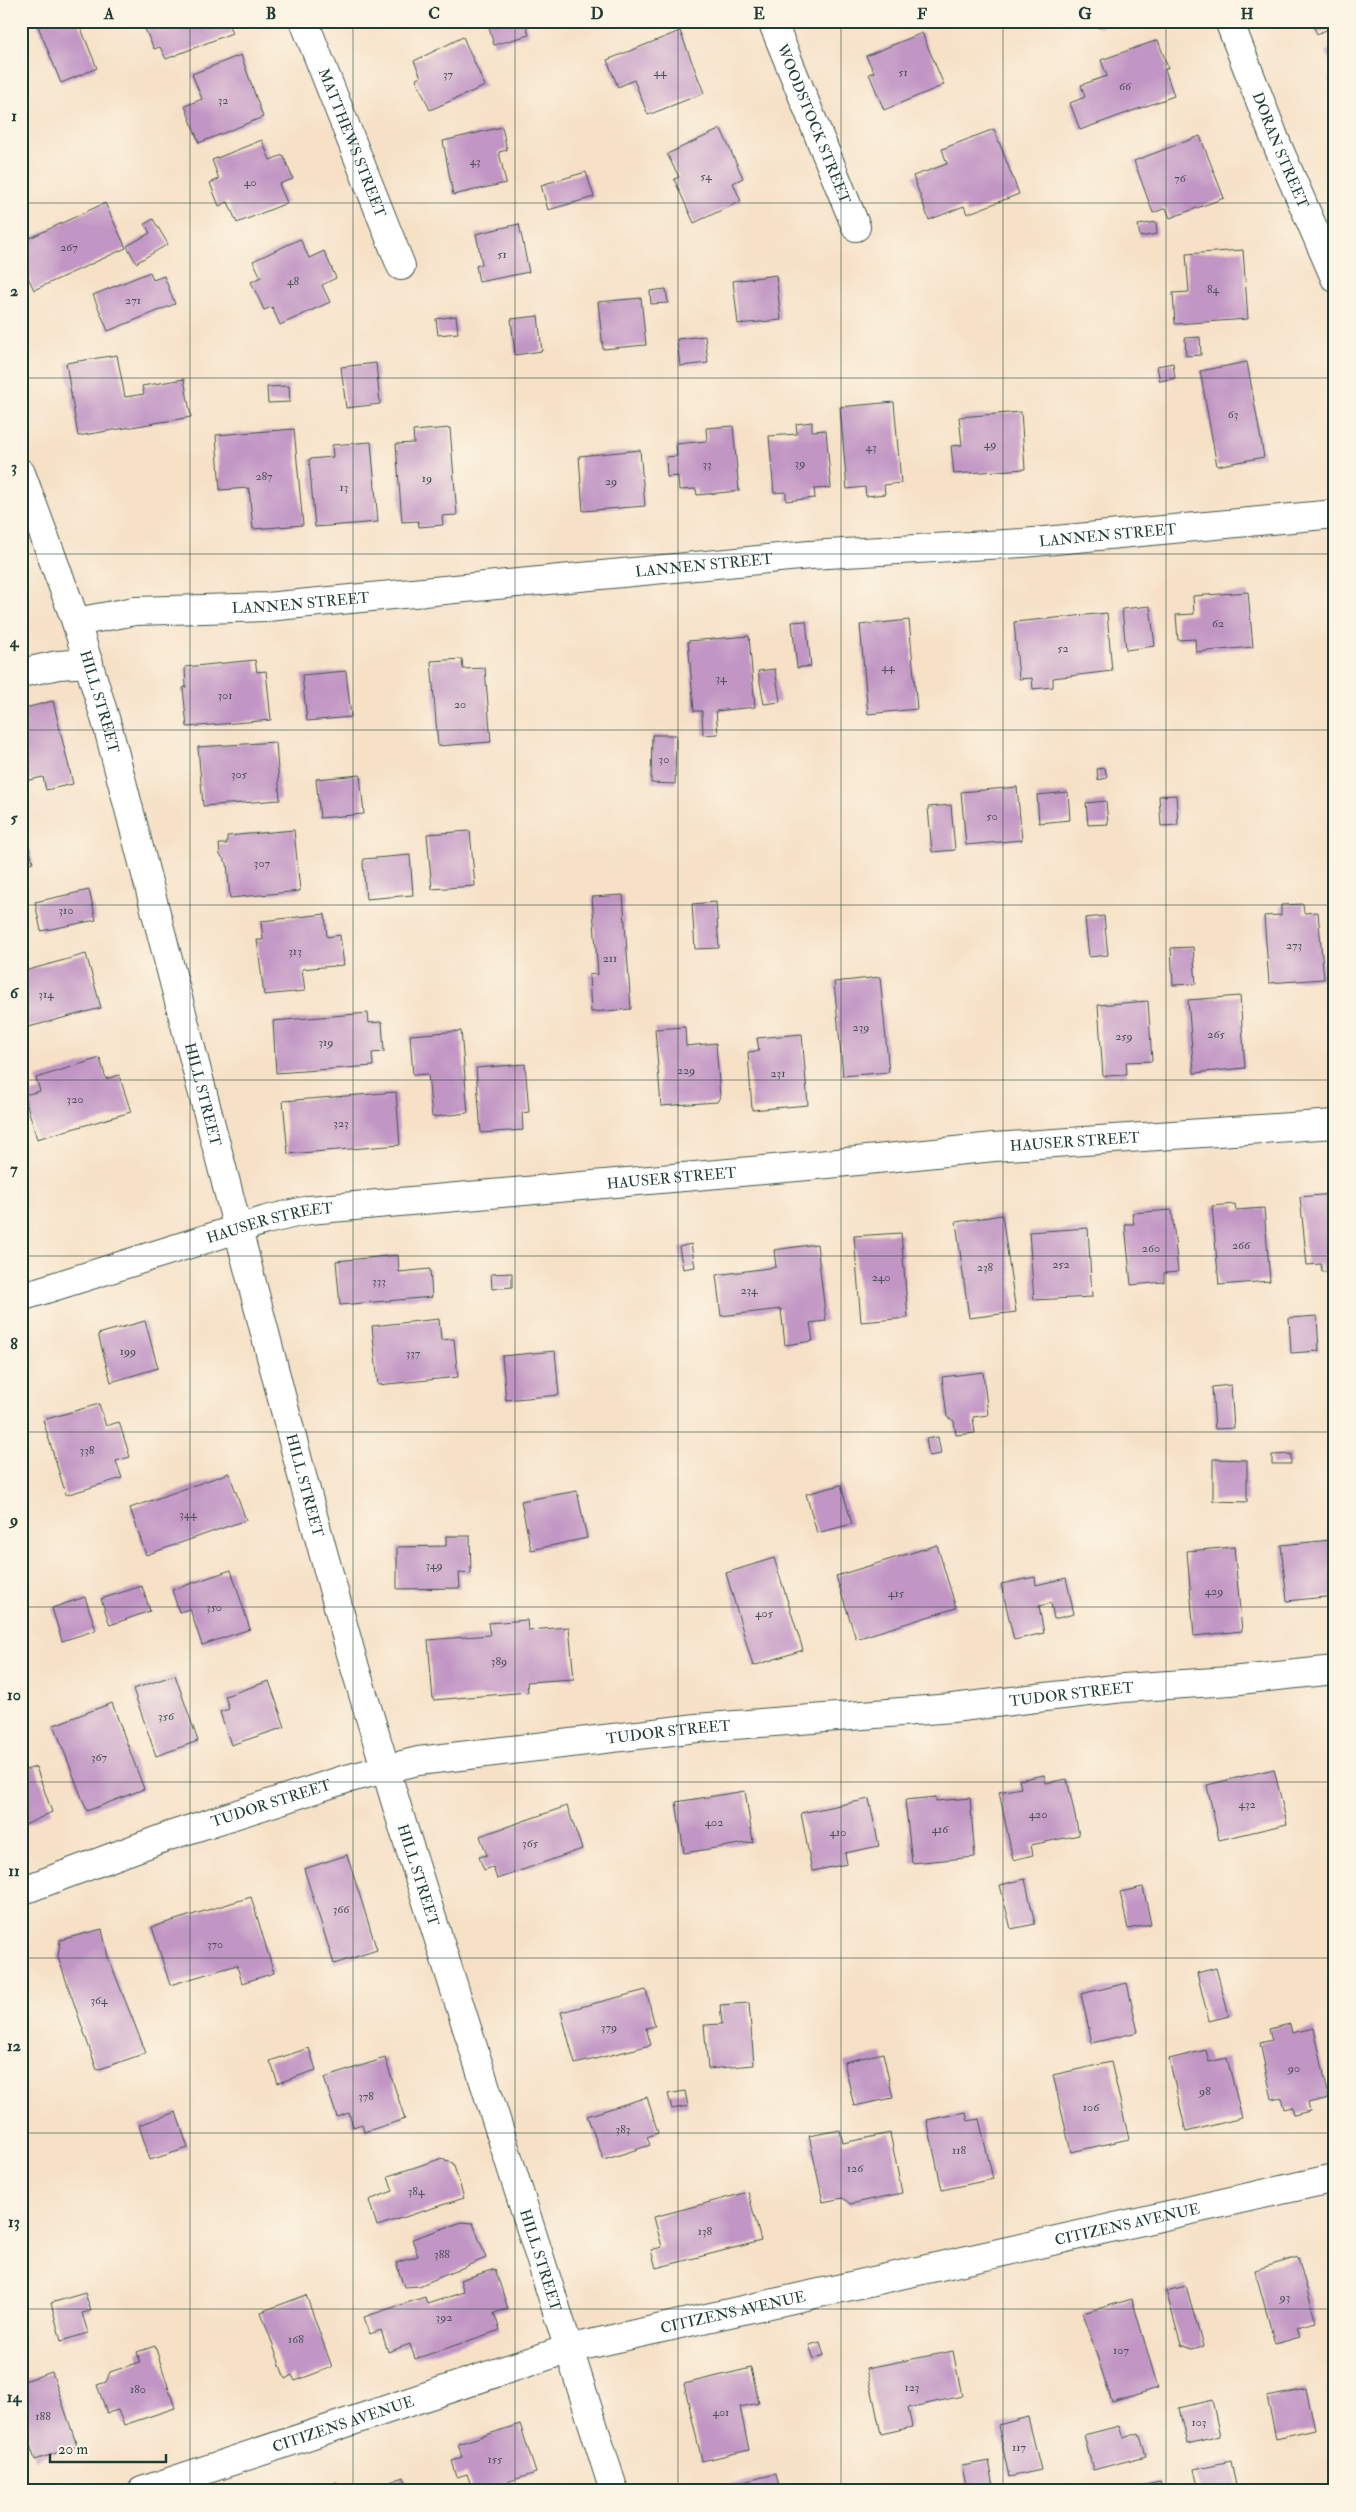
<svg xmlns="http://www.w3.org/2000/svg" width="1356" height="2512" font-family="'IM FELL Double Pica',serif">
<style>
.building{fill:#c195c4}
.lines{fill:none;stroke-linecap:round;stroke-linejoin:round}
.minor-casing{stroke:#3f564a;stroke-width:30}
.minor{stroke:#fff;stroke-width:28}
.grid{fill:none;stroke:#1f3d34;stroke-width:1;stroke-opacity:0.55}
.labels{text-anchor:middle;dominant-baseline:central;stroke-width:4.5;stroke-linejoin:round;paint-order:stroke}
.number-label{font-size:12px;fill:#485358}
.street-label{font-size:15px;fill:#1f3d34;stroke:#fcf5e5}
.neatline{fill:none;stroke:#1f3d34;stroke-width:2}
.grid-label{font-size:16px;text-anchor:middle;font-weight:bold;fill:#1f3d34}
</style>
<rect width="100%" height="100%" fill="#fcf5e5"/>
<filter id="ink" filterUnits="userSpaceOnUse"><feTurbulence type="fractalNoise" baseFrequency=".02" numOctaves="2"/><feDisplacementMap in="SourceGraphic" scale="10" xChannelSelector="R" yChannelSelector="G"/><feConvolveMatrix kernelMatrix="1 2 1 2 8 2 1 2 1" color-interpolation-filters="sRGB"/></filter>
<filter id="wash" filterUnits="userSpaceOnUse"><feTurbulence type="fractalNoise" baseFrequency=".0096" numOctaves="4" result="noise"/><feDisplacementMap in="SourceGraphic" scale="20" xChannelSelector="R" yChannelSelector="G"/><feGaussianBlur stdDeviation="1.12" result="paint"/><feColorMatrix in="noise" values="0 0 0 0 0 0 0 0 0 0 0 0 0 0 0 0 0 1.4 0 .05"/><feComposite in="paint" operator="in"/></filter>
<g filter="url(#wash)">
<rect width="100%" height="100%" fill="#f6e1c7"/>
<g id="blocks">
<path class="building" d="M36,21H78L97,68L61,83Z
M149,21H227L232,33L166,59L160,47L154,49L145,29L152,27Z
M378,21H400V22L379,26Z
M487,21H525L529,35L494,45Z
M610,21H627L613,27Z
M855,21H874L858,28Z
M1096,21H1116L1099,28Z
M1311,21H1335V26L1317,34Z
M680,31L704,93L648,115L634,80L618,87L607,60Z
M922,33L944,85L884,110L869,74L874,72L866,56Z
M463,37L485,86L430,110L416,79L421,77L414,61Z
M1158,40L1168,68L1165,69L1174,96L1080,130L1070,103L1085,97L1081,85L1107,76L1101,60Z
M1335,48V73L1326,51Z
M241,55L263,117L199,143L185,106L202,99L192,74Z
M1335,75V91H1333L1328,78Z
M502,127L507,150L499,152L506,183L453,195L443,141Z
M721,129L743,178L733,183L741,201L694,223L674,179L679,177L667,154Z
M994,129L1019,194L967,214L964,206L929,220L913,176L947,164L942,149Z
M1200,136L1224,198L1170,218L1166,208L1153,213L1134,161Z
M262,140L270,160L283,155L293,179L279,184L287,203L237,223L228,202L219,206L210,183L219,179L212,160Z
M586,172L594,197L548,210L541,185Z
M105,203L126,248L34,290L21,262V242Z
M153,219L168,244L136,263L127,246L150,233L145,224Z
M1156,222L1157,234L1140,237L1138,225Z
M519,224L529,272L479,282L476,266L482,264L476,234Z
M300,239L309,258L324,251L336,278L322,285L330,302L280,325L272,307L264,310L251,282L261,277L253,261Z
M1243,250L1248,319L1175,324L1173,293L1189,292L1186,254Z
M150,272L153,280L164,276L175,304L108,331L93,295Z
M776,275L781,320L738,324L733,281Z
M666,289L668,303L651,304L650,291Z
M641,298L646,345L603,349L598,302Z
M456,316L458,333L438,335L436,319Z
M538,316L542,351L515,355L511,319Z
M705,336L708,363L680,366L677,339Z
M1200,337L1201,355L1186,356L1185,338Z
M117,355L125,397L144,394L142,386L184,379L191,417L78,436L66,363Z
M1247,362L1264,457L1217,466L1200,371Z
M376,363L380,404L346,408L341,367Z
M1173,363L1175,378L1160,381L1157,366Z
M289,386L290,402L268,403L267,387Z
M894,402L901,483L884,485L885,494L866,496L865,487L847,489L840,407Z
M1021,412L1025,469L954,474L951,446L962,445L959,417Z
M812,422V431L826,430L831,488L814,489L815,498L786,501V492L774,493L769,436L797,434L796,424Z
M733,426L739,491L697,495L696,489L679,490L678,476L667,477L666,457L677,456L676,444L707,441L706,428Z
M450,428L457,515L442,516L443,525L419,527L418,521L402,522L396,444L414,443L413,431Z
M294,429L303,525L253,529L249,488L220,490L216,435Z
M371,442L378,522L315,527L309,459L333,457L332,445Z
M640,450L645,506L583,511L579,456Z
M1248,592L1253,647L1196,652L1195,639L1178,640L1176,615L1194,614L1193,596Z
M1150,606L1155,646L1126,650L1122,609Z
M1107,613L1112,671L1053,678V687L1033,689L1032,678L1019,679L1014,622Z
M909,620L917,709L868,714L860,625Z
M806,621L811,666L797,668L792,622Z
M749,636L755,707L716,711L718,734L703,735L702,711H694L688,641Z
M462,659L463,669L485,668L491,742L438,746L431,661Z
M255,660L257,672L266,671L271,720L187,727L183,688L186,687L185,667Z
M775,669L780,702L764,704L758,671Z
M346,671L351,717L307,721L302,675Z
M53,701L73,784L46,790L43,777L21,782V709Z
M652,735H676L675,784L651,783Z
M276,742L280,800L203,806L198,747Z
M1105,768L1107,778L1098,780L1097,769Z
M360,775L364,814L320,818L316,779Z
M1017,787L1022,840L966,845L961,792Z
M1068,792L1070,820L1039,823L1037,795Z
M1176,795L1178,825L1161,826L1159,796Z
M1106,801L1108,824L1088,825L1086,803Z
M951,805L955,850L932,852L928,807Z
M21,817L33,862L21,865Z
M294,830L300,891L230,898L227,863L220,855L219,844H227V836Z
M470,831L475,886L432,889L427,834Z
M410,855L413,895L366,899L363,863L364,859Z
M89,890L96,920L41,931L35,902Z
M623,895L631,1009L591,1012L589,975L598,974L592,897Z
M716,902L719,948L695,949L692,904Z
M1303,904L1304,913L1318,912L1324,979L1269,983L1264,916L1281,915V905Z
M325,914L327,937L340,935L344,965L302,969L305,991L264,995L257,940H263L261,921Z
M1104,916L1108,955L1089,957L1085,918Z
M1193,947L1196,984L1173,985L1171,948Z
M86,954L101,1008L21,1029V972Z
M880,977L889,1072L843,1076L834,982Z
M1240,996L1245,1068L1194,1073L1188,1000Z
M1148,1001L1152,1061L1126,1062L1127,1075L1103,1076L1098,1005Z
M368,1013L369,1023L382,1022L384,1052L372,1053L373,1066L276,1073L273,1021Z
M685,1027L686,1046L716,1043L720,1097L717,1102L661,1106L655,1029Z
M461,1031L468,1113L432,1117L428,1074L413,1075L410,1035Z
M802,1034L808,1105L752,1110L748,1052L759,1051L757,1038Z
M100,1058L106,1079L119,1075L131,1112L37,1139L24,1095L40,1091L36,1078Z
M525,1064L529,1112L522,1113L523,1130L481,1133L476,1068Z
M396,1092L400,1145L288,1154L283,1101Z
M1332,1194L1333,1201H1335V1271L1322,1272L1321,1264L1307,1265L1300,1197Z
M1235,1204L1236,1210L1264,1208L1270,1281L1219,1285L1212,1206Z
M1172,1210L1178,1272L1164,1273V1282L1131,1285L1125,1224H1134L1132,1213Z
M1002,1215L1016,1312L969,1318L956,1222Z
M1088,1228L1092,1297L1034,1300L1029,1232Z
M901,1233L908,1318L861,1322L854,1236Z
M691,1244L695,1267L683,1269L679,1247Z
M817,1244L826,1321L810,1323L813,1341L785,1345L781,1309L721,1316L716,1275L776,1267L774,1250Z
M398,1255L399,1272L430,1269L432,1297L340,1305L336,1261Z
M512,1273V1287L492,1289L491,1274Z
M1317,1316L1319,1351L1291,1353L1289,1318Z
M439,1319L441,1340L454,1339L458,1377L378,1385L372,1326Z
M145,1321L158,1368L111,1382L98,1334Z
M555,1351L559,1395L506,1400L502,1356Z
M983,1372L988,1415L973,1417L975,1433L956,1435L954,1421L947,1417L942,1377Z
M1231,1385L1234,1428L1215,1429L1212,1387Z
M99,1404L106,1426L119,1422L130,1457L116,1461L122,1478L66,1495L43,1420Z
M938,1437L941,1454L929,1456L926,1439Z
M1291,1454V1464H1272V1455Z
M1213,1459L1247,1460V1502L1213,1501Z
M229,1473L246,1520L146,1555L130,1508Z
M841,1485L852,1524L817,1533L806,1494Z
M577,1491L587,1538L531,1550L521,1501Z
M446,1536H470L471,1574L459,1573L460,1588L397,1589V1547L446,1546Z
M1331,1540L1332,1547H1335V1596L1287,1601L1281,1545Z
M937,1545L956,1608L856,1639L836,1576Z
M1234,1547L1242,1631L1194,1636L1187,1551Z
M774,1558L803,1650L753,1666L726,1573Z
M231,1570L250,1629L202,1645L190,1609L179,1612L172,1590Z
M1035,1577L1036,1585L1066,1578L1074,1614L1054,1619L1051,1603L1039,1606L1044,1633L1014,1640L1001,1584Z
M142,1586L150,1611L110,1625L101,1599Z
M85,1597L96,1630L62,1641L52,1608Z
M527,1620L528,1630L569,1627L574,1679L527,1682L528,1692L433,1700L428,1640L490,1635L488,1623Z
M175,1675L198,1741L156,1756L133,1689Z
M269,1681L285,1727L231,1745L220,1712L229,1709L225,1696Z
M112,1703L144,1789L87,1811L54,1725Z
M36,1767L52,1812L21,1827V1771Z
M1274,1769L1287,1824L1219,1840L1207,1785Z
M1044,1775L1046,1783L1067,1779L1079,1835L1031,1845L1033,1855L1013,1860L999,1792L1021,1788L1019,1780Z
M745,1791L753,1842L684,1853L676,1802Z
M936,1797V1801L970,1798L975,1857L912,1863L905,1800Z
M869,1799L879,1846L845,1853L847,1864L812,1871L801,1813Z
M567,1806L582,1849L497,1879L493,1867L484,1870L479,1857L487,1855L480,1836Z
M347,1855L377,1950L334,1964L304,1869Z
M1025,1879L1035,1924L1011,1929L1000,1885Z
M1143,1887L1151,1924L1128,1929L1120,1892Z
M251,1897L274,1973L242,1983L237,1965L170,1985L152,1927Z
M102,1929L108,1957L146,2053L97,2070L58,1957L60,1940Z
M1216,1968L1229,2016L1209,2021L1197,1973Z
M1127,1983L1138,2032L1092,2043L1081,1994Z
M646,1990L655,2026L646,2028L651,2045L575,2064L561,2012Z
M749,2003L754,2065L708,2069L704,2025L722,2024L720,2005Z
M1290,2024L1292,2033L1314,2028L1329,2098L1308,2103L1310,2111L1294,2115L1292,2107L1284,2109L1281,2097L1272,2099L1260,2043L1272,2040L1269,2029Z
M309,2048L316,2070L278,2083L270,2061Z
M1206,2050L1209,2062L1227,2058L1242,2118L1186,2132L1169,2059Z
M883,2053L893,2098L854,2106L844,2062Z
M385,2058L405,2119L364,2132L362,2124L353,2127L349,2113L337,2117L324,2078Z
M1111,2062L1129,2139L1071,2152L1053,2075Z
M685,2091L688,2106L672,2109L668,2094Z
M647,2097L658,2133L647,2137L650,2145L604,2160L587,2116Z
M176,2112L188,2148L150,2160L139,2125Z
M966,2112L968,2121L979,2119L993,2179L942,2190L927,2120Z
M840,2130L843,2143L890,2133L902,2193L850,2204L843,2198L823,2202L809,2136Z
M443,2158L445,2161L453,2163L464,2198L377,2226L369,2200L393,2191L388,2176Z
M748,2192L761,2241L656,2268L651,2250L662,2247L654,2217Z
M462,2222L473,2223L486,2258L419,2286L404,2287L396,2263L418,2256L412,2239Z
M1298,2257L1316,2322L1297,2327L1300,2337L1275,2344L1255,2270Z
M495,2269L508,2309L494,2313L500,2330L415,2359L410,2344L388,2352L381,2330L370,2334L364,2317L425,2297L427,2304L464,2292L460,2280Z
M1186,2286L1203,2346L1192,2349L1181,2345L1166,2291Z
M85,2293L91,2311L82,2313L88,2333L61,2341L51,2303Z
M306,2295L332,2367L295,2381L292,2375L285,2379L261,2312Z
M1132,2299L1158,2388L1112,2402L1083,2313Z
M820,2342L824,2355L814,2359L809,2345Z
M155,2346L175,2408L124,2425L118,2410L107,2413L97,2385L106,2382L110,2372L140,2362L137,2352Z
M953,2351L962,2396L908,2408L912,2427L881,2434L867,2368Z
M751,2368L759,2403L740,2407L749,2450L702,2461L684,2384Z
M52,2372L77,2446L35,2460L21,2419V2382Z
M1335,2385V2417H1334L1327,2386Z
M1306,2389L1315,2429L1276,2438L1267,2397Z
M1212,2400L1220,2436L1187,2444L1179,2408Z
M1028,2417L1041,2470L1009,2477L998,2425Z
M520,2424L536,2473L478,2491H473L467,2474L457,2477L452,2461L462,2457L458,2444Z
M1119,2426L1123,2438L1139,2433L1146,2456L1093,2470L1084,2435Z
M989,2461L995,2491H967L962,2466Z
M1231,2461L1237,2491H1199L1194,2469Z
M776,2474L780,2491H710L709,2490Z
M404,2477L409,2491H380L379,2486Z
M337,2482L340,2491H314Z
M1160,2482L1162,2491H1121V2490Z
M355,2486L357,2491H342V2490Z"/>
</g>
</g>
<g filter="url(#ink)">
<use href="#blocks" fill-opacity="0" stroke="#3f564a" stroke-width="1"/>
<g class="lines">
<g class="minor-casing">
<g id="minor">
<path id="s1" d="M304,21L401,266"/>
<path id="s2" d="M772,21L856,227"/>
<path id="s3" d="M1229,21L1278,147L1335,278"/>
<path id="s4" d="M21,473L76,622L108,728L301,1472L353,1661L404,1830L614,2491"/>
<path id="s5" d="M76,622L135,611L267,607L810,555L1023,543L1335,514"/>
<path d="M21,673L58,665L89,663"/>
<path id="s6" d="M21,1297L266,1220L309,1210L808,1166L994,1147L1335,1124"/>
<path id="s7" d="M21,1891L169,1836L346,1779L418,1761L697,1728L952,1708L1123,1688L1230,1681L1335,1670"/>
<path id="s8" d="M142,2491L568,2349L1335,2178"/>
</g>
</g>
<use href="#minor" class="minor"/>
</g>
</g>
<path class="grid" d="M190,21V2491M353,21V2491M515,21V2491M678,21V2491M841,21V2491M1003,21V2491M1166,21V2491M21,203H1335M21,378H1335M21,554H1335M21,730H1335M21,905H1335M21,1080H1335M21,1256H1335M21,1432H1335M21,1607H1335M21,1782H1335M21,1958H1335M21,2133H1335M21,2309H1335"/>
<g class="labels">
<g class="number-label">
<text x="660" y="72">44</text>
<text x="903" y="72">51</text>
<text x="448" y="74">37</text>
<text x="1125" y="86">66</text>
<text x="223" y="100">32</text>
<text x="475" y="161">43</text>
<text x="706" y="176">54</text>
<text x="1180" y="178">76</text>
<text x="250" y="182">40</text>
<text x="69" y="247">267</text>
<text x="502" y="254">51</text>
<text x="293" y="281">48</text>
<text x="1213" y="289">84</text>
<text x="133" y="300">271</text>
<text x="1233" y="414">63</text>
<text x="990" y="444">49</text>
<text x="871" y="447">43</text>
<text x="800" y="463">39</text>
<text x="707" y="464">33</text>
<text x="264" y="476">287</text>
<text x="427" y="478">19</text>
<text x="611" y="481">29</text>
<text x="344" y="487">13</text>
<text x="1218" y="623">62</text>
<text x="1063" y="648">52</text>
<text x="888" y="667">44</text>
<text x="721" y="678">34</text>
<text x="225" y="695">301</text>
<text x="460" y="704">20</text>
<text x="664" y="759">30</text>
<text x="239" y="774">305</text>
<text x="992" y="816">50</text>
<text x="262" y="863">307</text>
<text x="66" y="910">310</text>
<text x="1294" y="945">273</text>
<text x="295" y="951">313</text>
<text x="610" y="958">211</text>
<text x="46" y="994">314</text>
<text x="861" y="1027">239</text>
<text x="1216" y="1034">265</text>
<text x="1124" y="1036">259</text>
<text x="326" y="1042">319</text>
<text x="686" y="1070">229</text>
<text x="778" y="1073">231</text>
<text x="75" y="1099">320</text>
<text x="341" y="1123">323</text>
<text x="1241" y="1245">266</text>
<text x="1151" y="1248">260</text>
<text x="1061" y="1264">252</text>
<text x="985" y="1267">238</text>
<text x="881" y="1277">240</text>
<text x="379" y="1281">333</text>
<text x="749" y="1290">234</text>
<text x="128" y="1351">199</text>
<text x="413" y="1353">337</text>
<text x="87" y="1450">338</text>
<text x="188" y="1514">344</text>
<text x="434" y="1565">349</text>
<text x="1214" y="1591">429</text>
<text x="896" y="1593">415</text>
<text x="214" y="1607">350</text>
<text x="764" y="1613">405</text>
<text x="499" y="1661">389</text>
<text x="166" y="1716">356</text>
<text x="99" y="1757">367</text>
<text x="1247" y="1804">432</text>
<text x="1038" y="1814">420</text>
<text x="714" y="1822">402</text>
<text x="940" y="1829">416</text>
<text x="838" y="1832">410</text>
<text x="530" y="1843">365</text>
<text x="341" y="1909">366</text>
<text x="215" y="1944">370</text>
<text x="99" y="2000">364</text>
<text x="609" y="2027">379</text>
<text x="1294" y="2068">90</text>
<text x="1205" y="2091">98</text>
<text x="366" y="2096">378</text>
<text x="1091" y="2107">106</text>
<text x="623" y="2129">383</text>
<text x="959" y="2150">118</text>
<text x="855" y="2168">126</text>
<text x="416" y="2191">384</text>
<text x="705" y="2231">138</text>
<text x="442" y="2254">388</text>
<text x="1285" y="2297">93</text>
<text x="444" y="2317">392</text>
<text x="296" y="2339">168</text>
<text x="1121" y="2350">107</text>
<text x="912" y="2387">123</text>
<text x="138" y="2389">180</text>
<text x="721" y="2412">401</text>
<text x="43" y="2416">188</text>
<text x="1199" y="2422">103</text>
<text x="1019" y="2447">117</text>
<text x="495" y="2459">155</text>
</g>
<g class="street-label">
<text stroke="none"><textPath href="#s2" startOffset="111">WOODSTOCK STREET</textPath></text>
<text stroke="none"><textPath href="#s1" startOffset="131">MATTHEWS STREET</textPath></text>
<text stroke="none"><textPath href="#s3" startOffset="139">DORAN STREET</textPath></text>
<text stroke="none"><textPath href="#s5" startOffset="1036">LANNEN STREET</textPath></text>
<text stroke="none"><textPath href="#s5" startOffset="631">LANNEN STREET</textPath></text>
<text stroke="none"><textPath href="#s5" startOffset="226">LANNEN STREET</textPath></text>
<text stroke="none"><textPath href="#s4" startOffset="242">HILL STREET</textPath></text>
<text stroke="none"><textPath href="#s4" startOffset="648">HILL STREET</textPath></text>
<text stroke="none"><textPath href="#s6" startOffset="1070">HAUSER STREET</textPath></text>
<text stroke="none"><textPath href="#s6" startOffset="665">HAUSER STREET</textPath></text>
<text stroke="none"><textPath href="#s6" startOffset="260">HAUSER STREET</textPath></text>
<text stroke="none"><textPath href="#s4" startOffset="1052">HILL STREET</textPath></text>
<text stroke="none"><textPath href="#s7" startOffset="1075">TUDOR STREET</textPath></text>
<text stroke="none"><textPath href="#s7" startOffset="670">TUDOR STREET</textPath></text>
<text stroke="none"><textPath href="#s7" startOffset="265">TUDOR STREET</textPath></text>
<text stroke="none"><textPath href="#s4" startOffset="1458">HILL STREET</textPath></text>
<text stroke="none"><textPath href="#s8" startOffset="1022">CITIZENS AVENUE</textPath></text>
<text stroke="none"><textPath href="#s4" startOffset="1862">HILL STREET</textPath></text>
<text stroke="none"><textPath href="#s8" startOffset="618">CITIZENS AVENUE</textPath></text>
<text stroke="none"><textPath href="#s8" startOffset="212">CITIZENS AVENUE</textPath></text>
</g>
</g>
<rect width="1356" height="2512" fill="none" stroke="#fcf5e5" stroke-width="55"/>
<path d="M50 2454v8h116v-8" fill="none" stroke="#1f3d34" stroke-width="2.5"/>
<text x="58" y="2454" font-size="15" fill="#1f3d34" stroke="#fcf5e5" stroke-width="4" paint-order="stroke">20 m</text>
<rect x="28" y="28" width="1300" height="2456" class="neatline"/>
<g class="grid-label">
<text x="109" y="19">A</text>
<text x="271" y="19">B</text>
<text x="434" y="19">C</text>
<text x="597" y="19">D</text>
<text x="759" y="19">E</text>
<text x="922" y="19">F</text>
<text x="1085" y="19">G</text>
<text x="1247" y="19">H</text>
<text x="14" y="121">1</text>
<text x="14" y="296">2</text>
<text x="14" y="472">3</text>
<text x="14" y="647">4</text>
<text x="14" y="823">5</text>
<text x="14" y="998">6</text>
<text x="14" y="1174">7</text>
<text x="14" y="1349">8</text>
<text x="14" y="1525">9</text>
<text x="14" y="1700">10</text>
<text x="14" y="1876">11</text>
<text x="14" y="2051">12</text>
<text x="14" y="2227">13</text>
<text x="14" y="2402">14</text>
</g>
</svg>
